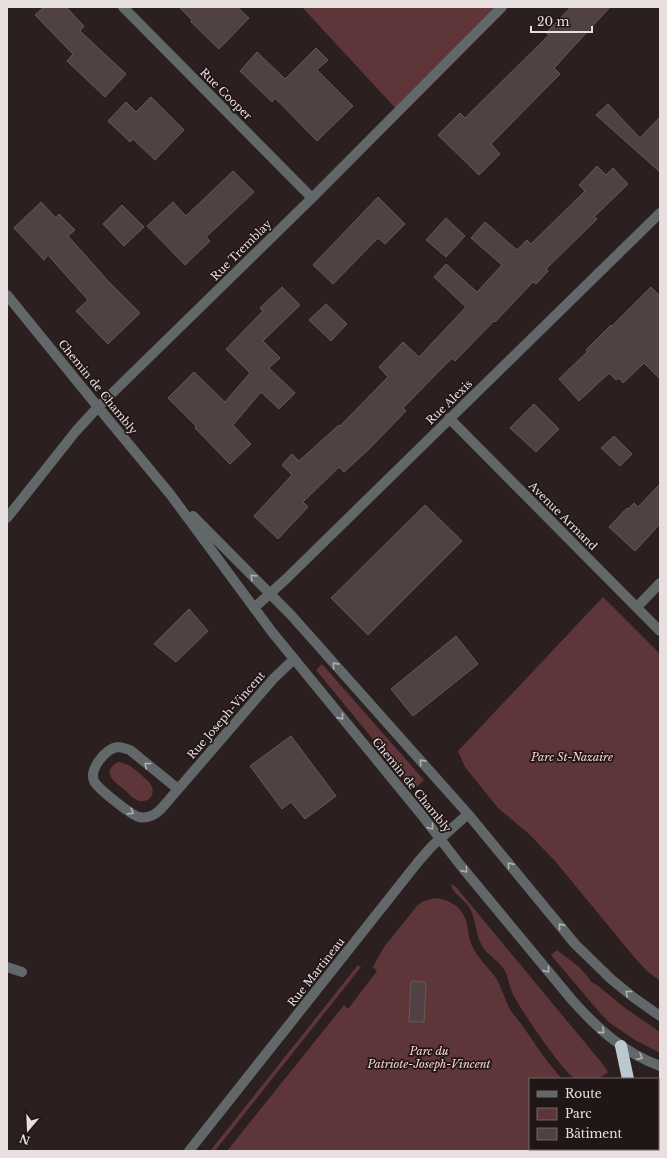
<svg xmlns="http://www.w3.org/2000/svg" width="667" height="1158" font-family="'Libre Baskerville',serif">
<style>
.green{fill:#5e363a}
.building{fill:#504243;stroke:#675959}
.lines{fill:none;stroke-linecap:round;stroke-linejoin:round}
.minor{stroke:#62686a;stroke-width:10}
.tertiary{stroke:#62686a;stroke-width:10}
.motorway{stroke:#bac9d0;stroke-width:12}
.oneway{stroke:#b2afb0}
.labels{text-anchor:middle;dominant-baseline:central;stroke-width:3.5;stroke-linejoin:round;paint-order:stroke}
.street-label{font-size:11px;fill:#e8dfdf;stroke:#211616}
.park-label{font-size:11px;font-style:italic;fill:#fdd3d5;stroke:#211616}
</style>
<rect width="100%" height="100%" fill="#2b1f20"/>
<path class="green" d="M302,7H502L398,111Z
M603,597L660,654V981L648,972L635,958L555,861L529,834L498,808L465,767L458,751Z
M322,664L424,780L414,789L316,670Z
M118,762C131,763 140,774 149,782C156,790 153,802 140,801C134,800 129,794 125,790C115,783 100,772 118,762Z
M451,884L456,887L601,1062L608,1072C605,1075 601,1077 597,1079C594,1080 580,1080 576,1079C565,1076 519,1007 513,994C509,987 509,978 505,971C499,960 486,955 481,944C475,932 476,918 469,907C464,899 451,892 451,884Z
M438,898C449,901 457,904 463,914C469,923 467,936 472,946C478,958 488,967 496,978C502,988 505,1001 511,1011C514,1016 519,1020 522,1025C535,1044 547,1062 562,1079H530V1149H640V1151H227L344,1005L348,1009L377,971L373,967L384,947L417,906C423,900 430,899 438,898Z
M557,950L579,967L588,977L591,982L597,985L625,1008L660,1032V1053L635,1040L610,1023L600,1013L551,955Z
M358,965L361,967L215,1151H210Z"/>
<path class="building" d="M44,7H66L84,26L80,31L126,74L105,97L67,61L73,54L35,15Z
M179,7H237L249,18L219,49L191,22L192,20Z
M571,7H610L554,68L560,74L491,144L500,154L479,175L438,135L460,113L465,118L549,35L546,33Z
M316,48L328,60L317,70L353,106L317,141L275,98L272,102L240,71L257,52L285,79Z
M151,97L184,130L155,160L133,139L130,142L108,121L126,102L136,112Z
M608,104L640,138L660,117V172L596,115Z
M597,166L606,175L613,168L628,184L594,217L597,219L546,269L548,271L536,284L533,282L495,322L494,321L455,361L452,358L403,408L406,411L368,450L344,472L339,467L303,502L308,507L278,539L254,516L292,475L282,465L292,454L299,461L339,425L340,426L388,377L379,367L403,342L419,357L466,307L434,277L446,264L477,292L502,265L471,238L485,222L517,250L527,240L531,244L585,191L579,185Z
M233,171L254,192L206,237L210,241L185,265L147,226L173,202L186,216Z
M378,197L405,224L385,244L378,238L333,284L313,265Z
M41,202L56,218L59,214L75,230L68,236L108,281L140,313L108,344L76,311L88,300L48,255L44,260L14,228Z
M122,205L144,227L124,246L103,224Z
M446,218L465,236L446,257L426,240Z
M282,287L300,305L263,341L280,358L269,368L295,393L279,409L261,392L233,425L251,444L230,464L195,428L196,426L168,398L194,372L225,402L250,373L226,349L263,311L260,308Z
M651,287L660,296V379L644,363L623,383L619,378L616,380L609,373L579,401L559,379L588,351L586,350L611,325L612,326Z
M326,304L347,324L331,341L309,320Z
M534,404L559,429L536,452L510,428Z
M614,436L632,454L620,466L601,448Z
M660,484V524L635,551L609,527L627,508L628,509L634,503L638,507Z
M425,505L462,541L368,635L331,598Z
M189,609L208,631L176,662L154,644Z
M456,636L478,664L413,716L391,689Z
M291,736L336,796L305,819L291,802L282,809L250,766Z
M411,981L426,982L424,1022H409Z"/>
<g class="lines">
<path class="minor" d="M123,7L312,198
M449,418L660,631
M7,518L76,431L98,407L312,198L502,7
M637,607L660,583
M254,608L286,579L660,213
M178,789L130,750C126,749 122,747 118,747C106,748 89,769 94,781C97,788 131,815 139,817C148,819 155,815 161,809L274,678L294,659
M7,967L22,972"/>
<path class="tertiary" d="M7,295L98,407L170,494L272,632L421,814L461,866L572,1000C597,1028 624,1053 660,1066
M193,516L291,615L468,814L575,944L611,979L633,997L660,1016
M189,1151L418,862L432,846L468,814"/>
<path class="motorway" d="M621,1046L628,1079
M658,1149L659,1151"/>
</g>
<defs><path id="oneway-chevron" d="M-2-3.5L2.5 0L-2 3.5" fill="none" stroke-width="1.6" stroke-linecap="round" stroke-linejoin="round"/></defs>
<g class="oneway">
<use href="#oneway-chevron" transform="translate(253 577) rotate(-134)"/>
<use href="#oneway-chevron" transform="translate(335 665) rotate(-132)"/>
<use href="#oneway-chevron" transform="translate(341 717) rotate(51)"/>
<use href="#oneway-chevron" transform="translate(422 762) rotate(-132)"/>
<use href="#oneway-chevron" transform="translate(147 765) rotate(-141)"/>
<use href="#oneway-chevron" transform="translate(131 812) rotate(32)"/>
<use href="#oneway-chevron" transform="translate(431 827) rotate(52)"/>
<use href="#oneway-chevron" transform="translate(510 865) rotate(-129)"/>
<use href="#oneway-chevron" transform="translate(465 870) rotate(51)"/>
<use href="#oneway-chevron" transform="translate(561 926) rotate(-129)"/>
<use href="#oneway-chevron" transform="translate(547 970) rotate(51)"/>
<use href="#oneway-chevron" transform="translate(628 993) rotate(-141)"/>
<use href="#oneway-chevron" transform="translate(602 1031) rotate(41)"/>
<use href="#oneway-chevron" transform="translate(640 1057) rotate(27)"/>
</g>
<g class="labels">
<g class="street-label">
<text transform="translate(226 94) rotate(45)">Rue Cooper</text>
<text transform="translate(241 250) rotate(-45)">Rue Tremblay</text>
<text transform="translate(98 387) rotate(51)">Chemin de Chambly</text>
<text transform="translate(449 402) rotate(-44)">Rue Alexis</text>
<text transform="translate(563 516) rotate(45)">Avenue Armand</text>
<text transform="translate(226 715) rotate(-49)">Rue Joseph-Vincent</text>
<text transform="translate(412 785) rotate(51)">Chemin de Chambly</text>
<text transform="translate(316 972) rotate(-52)">Rue Martineau</text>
</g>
<g class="park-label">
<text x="572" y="757">Parc St-Nazaire</text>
<text x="429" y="1051">Parc du<tspan x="429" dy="13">Patriote-Joseph-Vincent</tspan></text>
</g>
</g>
<rect width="667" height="1158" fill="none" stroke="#e8dfdf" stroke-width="16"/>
<rect x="529" y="1078" width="130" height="72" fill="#211616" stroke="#716666"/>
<rect x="537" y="1091" width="20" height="6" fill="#62686a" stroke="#716666"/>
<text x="565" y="1098" font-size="12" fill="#e8dfdf">Route</text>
<rect x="537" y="1108" width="20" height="12" fill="#5e363a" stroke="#716666"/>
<text x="565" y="1118" font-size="12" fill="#e8dfdf">Parc</text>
<rect x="537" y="1128" width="20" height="12" fill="#504243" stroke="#716666"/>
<text x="565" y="1138" font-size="12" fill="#e8dfdf">Bâtiment</text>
<g transform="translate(28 1130) rotate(199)" stroke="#211616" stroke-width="3" paint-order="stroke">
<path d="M0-3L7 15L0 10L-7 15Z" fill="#e8dfdf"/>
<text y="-6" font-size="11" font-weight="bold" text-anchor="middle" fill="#e8dfdf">N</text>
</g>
<path d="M531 26v6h61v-6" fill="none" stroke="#e8dfdf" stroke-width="2"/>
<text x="537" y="26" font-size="12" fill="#e8dfdf" stroke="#211616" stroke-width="3" paint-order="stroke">20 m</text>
</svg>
